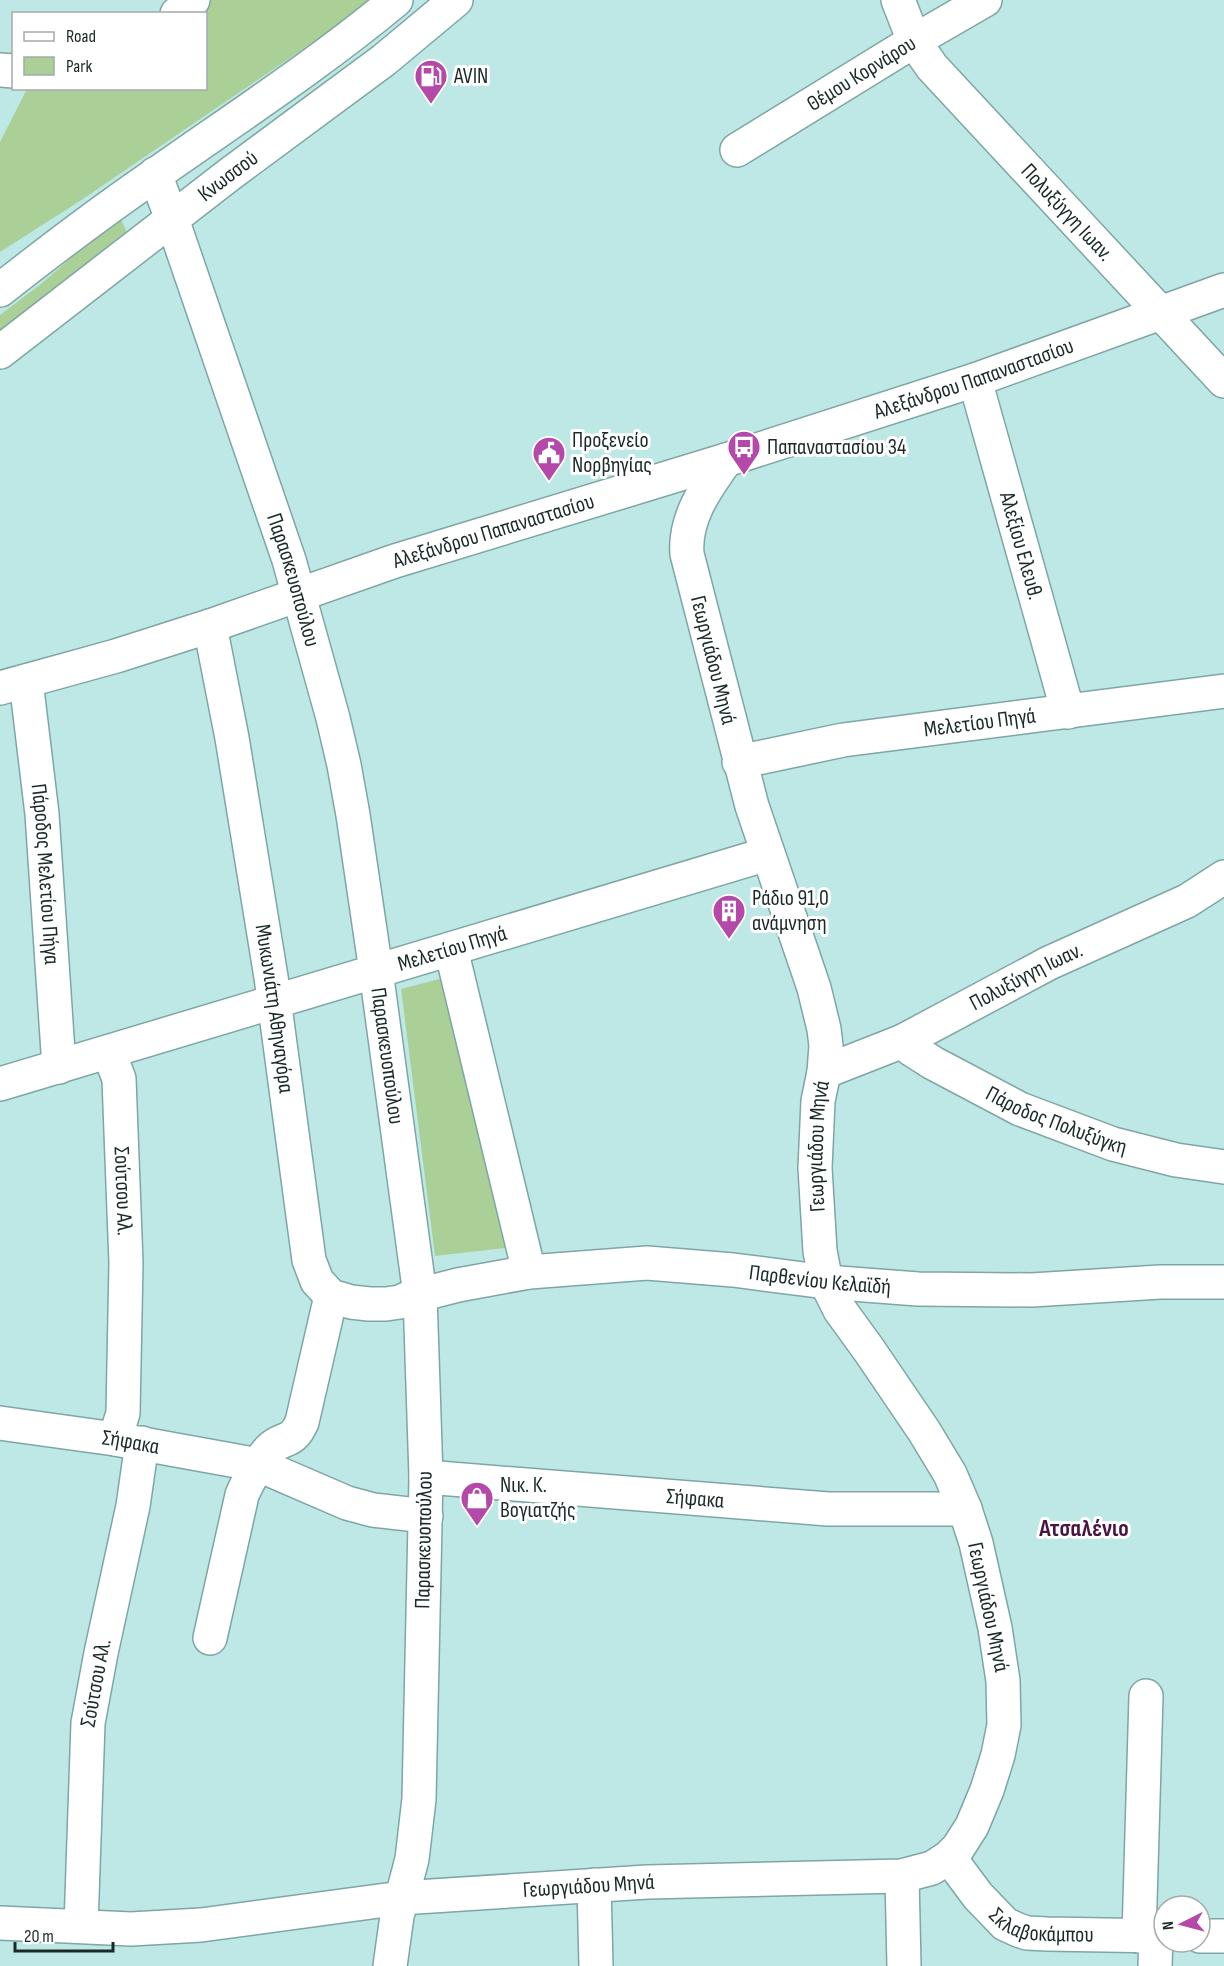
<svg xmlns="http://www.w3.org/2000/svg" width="1224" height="1966" font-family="'Sofia Sans Condensed',sans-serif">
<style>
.green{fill:#aad098}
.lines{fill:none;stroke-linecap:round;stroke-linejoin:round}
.minor-casing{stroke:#7ea6a4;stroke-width:36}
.major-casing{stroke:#7ea6a4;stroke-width:36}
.minor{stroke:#fff;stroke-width:33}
.major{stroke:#fff;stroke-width:33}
.labels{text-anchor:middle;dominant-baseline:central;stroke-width:6;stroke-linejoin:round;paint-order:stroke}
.street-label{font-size:22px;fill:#1a2a29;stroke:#fff}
.poi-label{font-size:22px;fill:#1a2a29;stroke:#fff;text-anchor:start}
.neighbourhood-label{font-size:24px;font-weight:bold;fill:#481543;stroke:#fff}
</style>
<rect width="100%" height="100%" fill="#bee8e5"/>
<path class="green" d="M210,0H369L325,34L80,201L0,252V142L27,89L206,88V14L193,13Z
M119,216L128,234L0,336V315L41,284Z
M443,978L505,1248L435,1256L401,989Z"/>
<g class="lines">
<g class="minor-casing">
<g id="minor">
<path id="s1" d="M898,0L914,41L932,67L1224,381"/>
<path d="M177,14L193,0"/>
<path d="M0,70L14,71"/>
<path id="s2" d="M737,150L914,41L985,0"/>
<path id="s3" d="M155,174L172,219L289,560L333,718L344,765L353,815L376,971L420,1295L426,1477L419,1799L412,1859L397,1916L390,1966"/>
<path id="s4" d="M975,380L1068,712"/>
<path id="s5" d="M210,626L232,738L271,977L309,1260L317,1281L331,1296L351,1302L369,1304H386L400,1302L411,1297L458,1285L529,1272L647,1263L733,1270L826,1282L918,1289L1032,1290L1160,1282H1224"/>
<path id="s6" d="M26,681L42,814L59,1067"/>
<path id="s7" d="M739,762L843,740L1224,691"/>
<path d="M451,949L529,1272"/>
<path id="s8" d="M903,1041L911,1049L933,1063L1020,1109L1113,1144L1176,1160L1224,1167"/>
<path id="s9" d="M109,1052L119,1079L126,1263L123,1413L115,1439"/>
<path id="s10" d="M824,1072L903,1041L1049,963L1187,901L1224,877"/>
<path id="s11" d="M0,1084L767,854"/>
<path id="s12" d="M0,1423L115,1439L259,1465L347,1503L373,1510L426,1516"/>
<path id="s13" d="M426,1477L828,1509H965"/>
<path d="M210,1638L242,1495C247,1483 261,1458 270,1449C283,1436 292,1445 302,1422L331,1296"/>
<path id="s14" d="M949,1857L978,1896L1005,1924L1018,1930L1027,1933L1047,1934L1164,1936"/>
<path d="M902,1876L904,1966"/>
<path d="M594,1885L596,1966"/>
<path id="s15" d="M0,1923L131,1929L201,1925L401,1898L647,1882L902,1876L932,1868L949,1857L958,1848L972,1826L987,1790L998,1755L1004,1725L1003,1681L995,1628L976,1543L965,1509L950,1474L924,1431L869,1350L840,1310L826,1282L820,1251L815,1168L818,1101L824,1072L826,1046L824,1029L814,988L752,806L687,554C684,518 706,488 726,460"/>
<path id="s16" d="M81,1926L88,1723L101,1653L133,1506L142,1443"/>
<path d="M1139,1936L1146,1696"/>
<path d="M1200,1936H1224"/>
<path d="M1155,1966L1156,1936"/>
</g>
</g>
<g class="major-casing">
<g id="major">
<path d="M0,290C51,250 102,211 155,175C236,118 319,64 396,0"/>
<path id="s17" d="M0,352L230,174L384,60L456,0"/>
<path id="s18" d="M0,688L116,656L210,626L395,561L726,460L975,380L1224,290"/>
</g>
</g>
<use href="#minor" class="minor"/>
<use href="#major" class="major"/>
</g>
<defs>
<g id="fuel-pin" transform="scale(1.725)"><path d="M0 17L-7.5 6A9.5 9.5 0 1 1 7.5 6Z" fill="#b449aa" stroke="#fff"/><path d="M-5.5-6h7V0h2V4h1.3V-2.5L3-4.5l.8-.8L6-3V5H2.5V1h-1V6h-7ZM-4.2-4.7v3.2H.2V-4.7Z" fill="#fff"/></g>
<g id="bus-pin" transform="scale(1.725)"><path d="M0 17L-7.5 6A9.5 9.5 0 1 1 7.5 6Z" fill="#b449aa" stroke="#fff"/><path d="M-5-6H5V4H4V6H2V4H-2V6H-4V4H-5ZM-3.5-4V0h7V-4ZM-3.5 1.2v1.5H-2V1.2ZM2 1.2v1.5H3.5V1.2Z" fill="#fff"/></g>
<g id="civic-pin" transform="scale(1.725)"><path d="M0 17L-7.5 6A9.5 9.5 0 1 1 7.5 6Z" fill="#b449aa" stroke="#fff"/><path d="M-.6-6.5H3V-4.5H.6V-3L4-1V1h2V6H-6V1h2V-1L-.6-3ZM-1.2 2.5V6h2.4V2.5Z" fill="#fff"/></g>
<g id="building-pin" transform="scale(1.725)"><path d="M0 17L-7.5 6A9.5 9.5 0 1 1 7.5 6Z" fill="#b449aa" stroke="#fff"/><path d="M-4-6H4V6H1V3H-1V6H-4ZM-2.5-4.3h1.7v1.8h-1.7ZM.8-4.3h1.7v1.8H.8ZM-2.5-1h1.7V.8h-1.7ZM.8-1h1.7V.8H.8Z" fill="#fff"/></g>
<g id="shop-pin" transform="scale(1.725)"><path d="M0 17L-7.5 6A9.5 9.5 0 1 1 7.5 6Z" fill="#b449aa" stroke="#fff"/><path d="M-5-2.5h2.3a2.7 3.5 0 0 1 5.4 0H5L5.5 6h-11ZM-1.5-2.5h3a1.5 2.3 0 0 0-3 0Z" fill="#fff"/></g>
</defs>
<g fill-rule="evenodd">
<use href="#fuel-pin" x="431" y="76"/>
<use href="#bus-pin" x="744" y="447"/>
<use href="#civic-pin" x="549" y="453"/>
<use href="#building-pin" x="729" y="911"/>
<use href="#shop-pin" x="477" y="1498"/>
</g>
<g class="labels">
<g class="street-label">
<text stroke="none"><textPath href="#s2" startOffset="146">Θέμου Κορνάρου</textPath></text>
<text stroke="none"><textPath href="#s17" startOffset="288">Κνωσσού</textPath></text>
<text stroke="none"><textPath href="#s1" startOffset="274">Πολυξύγγη Ιωαν.</textPath></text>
<text stroke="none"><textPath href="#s18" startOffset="1022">Αλεξάνδρου Παπαναστασίου</textPath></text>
<text stroke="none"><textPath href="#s18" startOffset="518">Αλεξάνδρου Παπαναστασίου</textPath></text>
<text stroke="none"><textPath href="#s4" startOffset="172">Αλεξίου Ελευθ.</textPath></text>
<text stroke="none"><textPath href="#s3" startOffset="429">Παρασκευοπούλου</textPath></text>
<text transform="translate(713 660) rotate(76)">Γεωργιάδου Μηνά</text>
<text stroke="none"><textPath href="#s7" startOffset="244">Μελετίου Πηγά</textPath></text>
<text stroke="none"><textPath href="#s6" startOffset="194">Πάροδος Μελετίου Πήγα</textPath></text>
<text stroke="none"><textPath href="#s11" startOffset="472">Μελετίου Πηγά</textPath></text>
<text stroke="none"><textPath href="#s10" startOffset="224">Πολυξύγγη Ιωαν.</textPath></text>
<text stroke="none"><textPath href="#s5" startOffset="388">Μυκωνιάτη Αθηναγόρα</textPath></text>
<text stroke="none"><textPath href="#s3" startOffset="915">Παρασκευοπούλου</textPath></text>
<text stroke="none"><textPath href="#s8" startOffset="174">Πάροδος Πολυξύγκη</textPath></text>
<text stroke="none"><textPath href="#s15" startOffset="1725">Γεωργιάδου Μηνά</textPath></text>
<text stroke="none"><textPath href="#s9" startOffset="141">Σούτσου Αλ.</textPath></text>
<text stroke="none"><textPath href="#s5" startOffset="1180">Παρθενίου Κελαϊδή</textPath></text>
<text stroke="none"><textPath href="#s12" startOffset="132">Σήφακα</textPath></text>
<text stroke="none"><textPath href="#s13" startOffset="270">Σήφακα</textPath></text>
<text transform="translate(424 1540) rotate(-89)">Παρασκευοπούλου</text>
<text transform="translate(988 1607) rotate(78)">Γεωργιάδου Μηνά</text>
<text stroke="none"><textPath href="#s16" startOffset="244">Σούτσου Αλ.</textPath></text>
<text stroke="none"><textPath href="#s15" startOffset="591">Γεωργιάδου Μηνά</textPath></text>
<text stroke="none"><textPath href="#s14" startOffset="124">Σκλαβοκάμπου</textPath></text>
</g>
<g class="poi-label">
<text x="454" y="76">AVIN</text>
<text x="572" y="440">Προξενείο<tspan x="572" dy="25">Νορβηγίας</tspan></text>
<text x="767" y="447">Παπαναστασίου 34</text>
<text x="752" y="898">Ράδιο 91,0<tspan x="752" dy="25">ανάμνηση</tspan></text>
<text x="500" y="1485">Νικ. Κ.<tspan x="500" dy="25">Βογιατζής</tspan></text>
</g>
<g class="neighbourhood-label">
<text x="1084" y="1528">Ατσαλένιο</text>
</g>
</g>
<rect x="12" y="12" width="195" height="78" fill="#ffffff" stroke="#a3aaa9" stroke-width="1.5"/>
<rect x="24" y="32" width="30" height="9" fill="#ffffff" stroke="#a3aaa9" stroke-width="1.5"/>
<text x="66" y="42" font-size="18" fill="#1a2a29">Road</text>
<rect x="24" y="57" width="30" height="18" fill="#aad098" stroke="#a3aaa9" stroke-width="1.5"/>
<text x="66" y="72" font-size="18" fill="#1a2a29">Park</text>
<g transform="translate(1182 1924) rotate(264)"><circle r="28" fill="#ffffff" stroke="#a3aaa9" stroke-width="1.5"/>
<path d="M0-4.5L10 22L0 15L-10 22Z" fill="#b449aa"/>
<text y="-9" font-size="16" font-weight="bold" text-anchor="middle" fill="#1a2a29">N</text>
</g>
<path d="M15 1942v9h98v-9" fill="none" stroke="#1a2a29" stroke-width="3"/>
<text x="24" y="1942" font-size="18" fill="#1a2a29" stroke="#ffffff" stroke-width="4.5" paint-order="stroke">20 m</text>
</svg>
